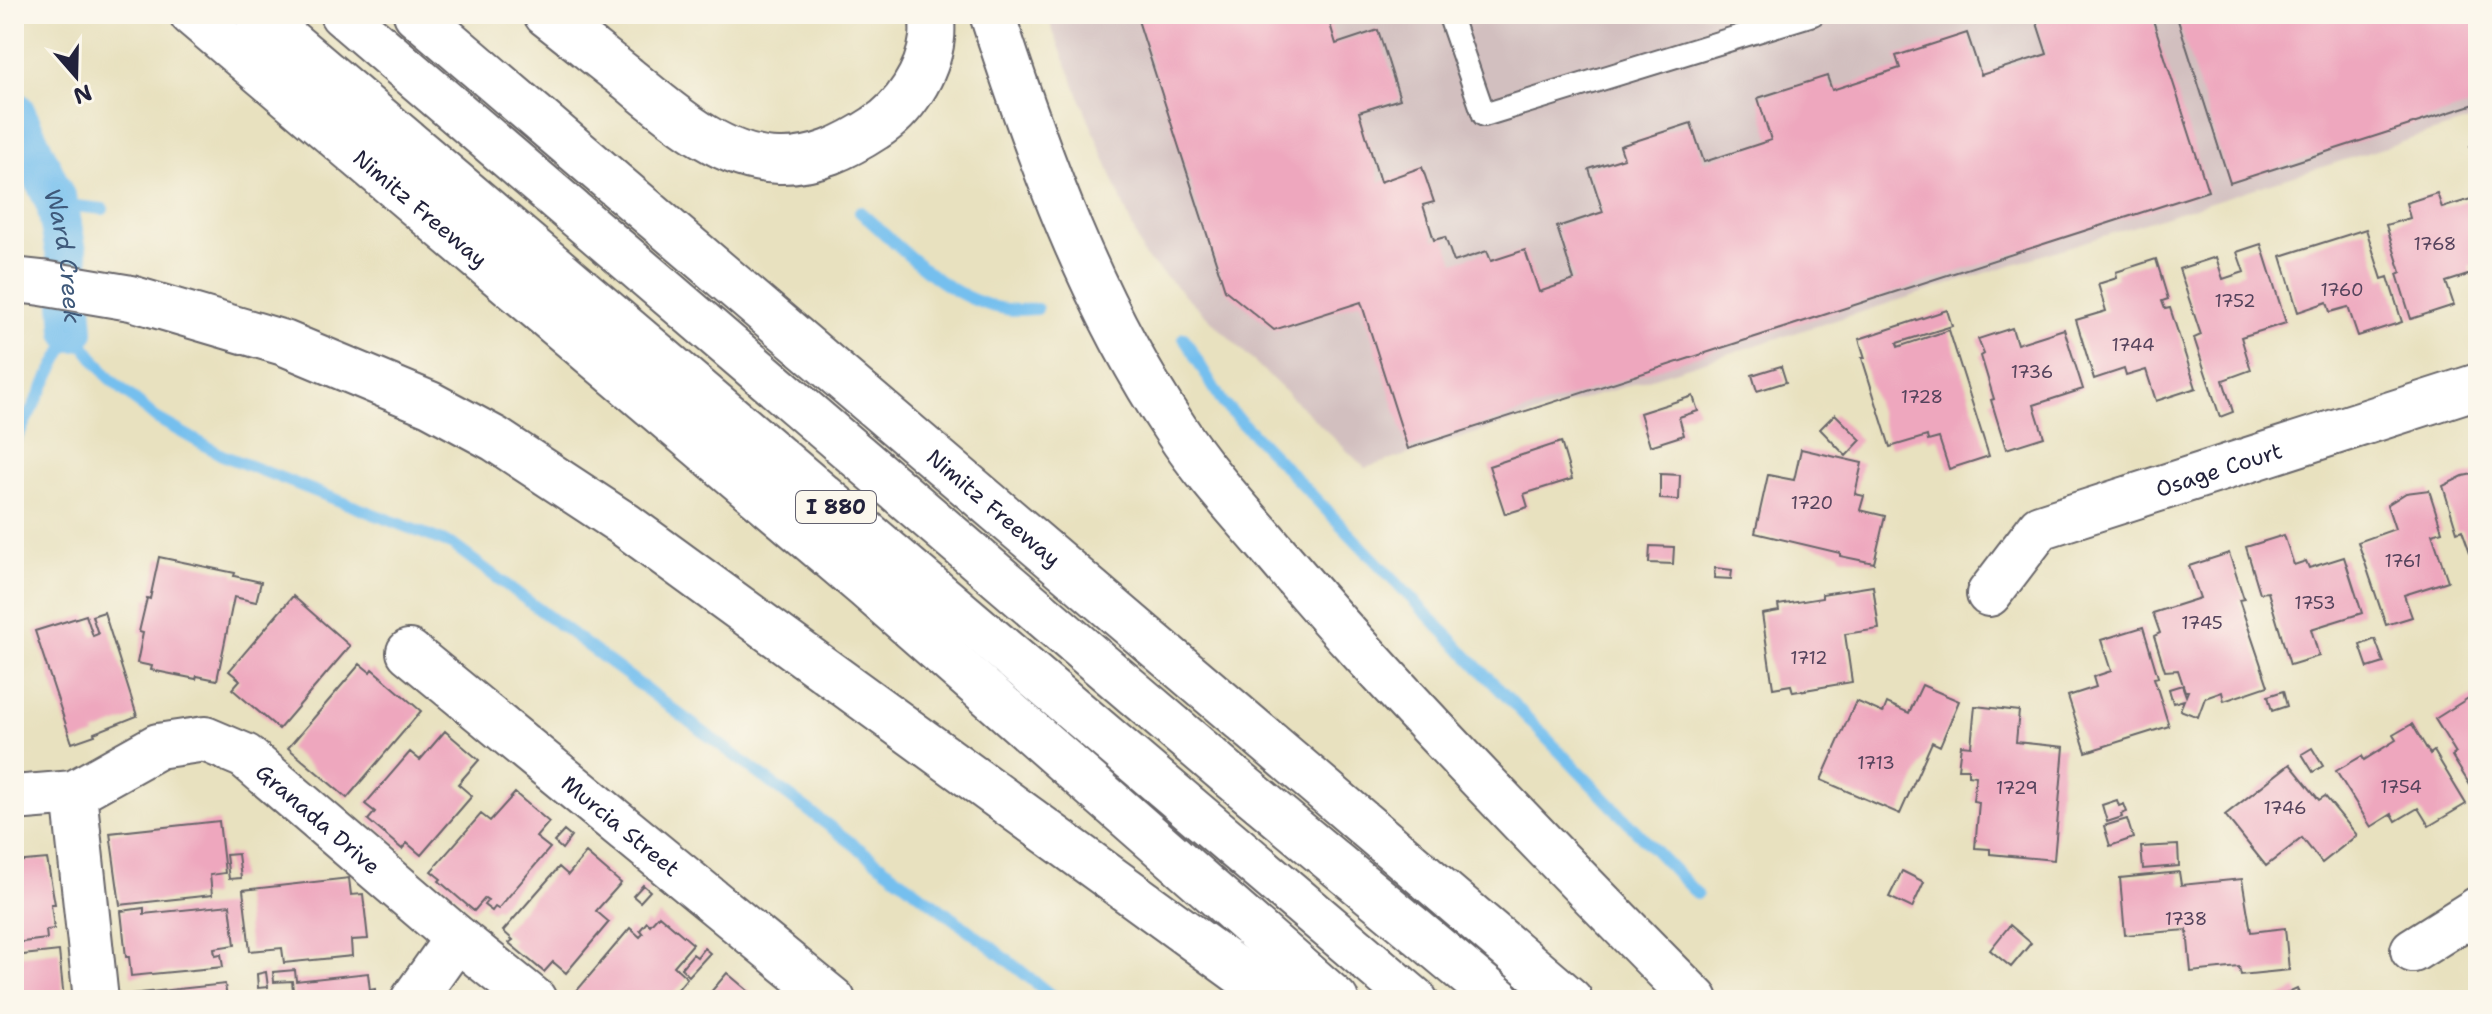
<svg xmlns="http://www.w3.org/2000/svg" width="2492" height="1014" font-family="'Shantell Sans',sans-serif">
<style>
.industrial{fill:#d2bfbf}
.lines{fill:none;stroke-linecap:round;stroke-linejoin:round}
.stream{stroke:#75bfee;stroke-width:12}
.canal{stroke:#75bfee;stroke-width:42}
.building{fill:#eea7be}
.lane-casing{stroke:#676569;stroke-width:26}
.street-casing{stroke:#676569;stroke-width:48}
.highway-casing{stroke:#676569;stroke-width:48}
.lane{stroke:#fff;stroke-width:22}
.street{stroke:#fff;stroke-width:44}
.highway{stroke:#fff;stroke-width:44}
.labels{text-anchor:middle;dominant-baseline:central;stroke-width:6;stroke-linejoin:round;paint-order:stroke}
.number-label{font-size:18px;fill:#55435c}
.shield{fill:#fbf7ec;stroke:#636270;stroke-width:2}
.shield-label{font-size:20px;font-weight:bold;fill:#22223b}
.street-label{font-size:22px;fill:#22223b;stroke:#fbf7ec}
.water-label{font-size:24px;font-style:italic;fill:#3f597a;stroke:#fbf7ec}
</style>
<rect width="100%" height="100%" fill="#fbf7ec"/>
<filter id="ink" filterUnits="userSpaceOnUse"><feTurbulence type="fractalNoise" baseFrequency=".0125" numOctaves="2"/><feDisplacementMap in="SourceGraphic" scale="16" xChannelSelector="R" yChannelSelector="G"/><feConvolveMatrix kernelMatrix="1 2 1 2 8 2 1 2 1" color-interpolation-filters="sRGB"/></filter>
<filter id="wash" filterUnits="userSpaceOnUse"><feTurbulence type="fractalNoise" baseFrequency=".006" numOctaves="4" result="noise"/><feDisplacementMap in="SourceGraphic" scale="32" xChannelSelector="R" yChannelSelector="G"/><feGaussianBlur stdDeviation="1.8" result="paint"/><feColorMatrix in="noise" values="0 0 0 0 0 0 0 0 0 0 0 0 0 0 0 0 0 1.4 0 .05"/><feComposite in="paint" operator="in"/></filter>
<g filter="url(#wash)">
<rect width="100%" height="100%" fill="#e8e1bf"/>
<path class="industrial" d="M1046,14H2478V118L1365,468L1144,256Z"/>
<g class="lines">
<path class="stream" d="M57,204L103,209
M860,212C903,249 946,300 1006,309C1016,311 1027,309 1037,309
M1184,338L1223,403L1697,894
M14,443L73,331L109,378L156,418L222,455L453,545L991,947L1057,1000"/>
<path class="canal" id="s1" d="M14,112L57,204L68,262L73,331"/>
</g>
<g id="blocks">
<path class="building" d="M1136,14H1327L1336,44L1378,30L1400,99L1359,112L1380,182L1422,167L1434,202L1423,205L1434,240L1445,237L1454,262L1487,251L1491,261L1525,250L1539,292L1574,280L1557,227L1603,212L1589,169L1624,158L1620,146L1691,123L1704,162L1771,140L1758,98L1827,76L1832,90L1900,68L1896,56L1967,33L1981,75L2047,54L2034,14H2151L2208,191L1408,449L1361,302L1274,330L1225,290Z
M2176,14H2478V103L2230,183Z
M2478,144V163L2475,164L2470,147Z
M2437,193L2442,208L2474,198L2478,211V263L2469,266L2471,274L2446,282L2454,305L2411,319L2397,274L2401,272L2386,225L2410,218L2406,203Z
M2366,229L2382,279L2388,277L2402,322L2358,336L2348,307L2330,312L2327,302L2298,312L2281,256Z
M2261,244L2286,323L2241,337L2251,370L2223,380L2233,412L2220,417L2194,338L2201,335L2179,269L2216,257L2223,279L2244,272L2237,252Z
M2156,259L2168,299L2162,301L2165,309L2170,308L2196,388L2156,401L2146,370L2126,376L2124,369L2094,379L2076,320L2106,311L2098,284L2117,278L2116,272Z
M1947,310L1952,326L1897,343L1898,347L1949,330L1989,456L1949,469L1939,438L1928,441L1927,436L1890,447L1862,358H1865L1859,339Z
M2012,328L2017,344L2064,329L2083,389L2034,405L2044,437L2006,449L1991,400L1994,399L1981,356L1984,354L1978,339Z
M1781,366L1786,382L1757,391L1752,375Z
M1693,396L1698,411L1679,417L1684,435L1650,446L1640,413Z
M1835,414L1861,440L1846,456L1820,429Z
M1561,442L1572,479L1524,494L1528,507L1505,514L1489,466Z
M1801,449L1862,463L1855,494L1864,496L1860,510L1885,516L1874,563L1840,556V553L1755,533L1768,475L1794,480Z
M2478,473V561L2477,562L2475,554L2471,555L2462,530L2457,532L2443,486L2463,476Z
M1660,474L1680,475L1679,500L1660,499Z
M2429,490L2442,531L2432,534L2448,581L2404,595L2412,617L2386,625L2358,542L2395,529L2387,505L2406,493Z
M2284,535L2294,565L2306,561L2309,568L2344,557L2362,613L2311,629L2319,656L2290,665L2268,592L2260,593L2246,547Z
M1650,546L1674,547L1673,564L1649,563Z
M2229,553L2244,599L2239,600L2268,686L2224,701L2222,692L2205,698L2198,717L2180,710L2184,700L2173,703L2169,689L2182,685L2186,696L2188,691H2185L2178,670L2165,671L2154,636L2160,633L2153,613L2200,598L2189,566Z
M159,557L235,573L234,576L261,582L256,602L234,597L217,680L197,676L196,679L151,670L152,666L137,663L143,633L139,632L147,598L150,599Z
M1715,568L1732,570L1731,579L1714,578Z
M1873,586L1879,629L1845,634L1852,682L1793,692L1791,685L1773,688L1762,614L1779,611L1778,605L1822,598V594Z
M293,596L350,646L279,729L232,689L240,680L229,671Z
M104,612L137,716L94,733L95,735L72,743L35,631L86,615L93,636L98,634L92,616Z
M2143,627L2158,677L2154,678L2169,726L2086,752L2068,696L2096,687L2093,677L2111,671L2101,640Z
M2375,639L2384,663L2368,668L2360,645Z
M360,664L370,672L372,669L421,711L347,798L288,748Z
M1922,685L1959,701L1940,746L1932,742L1900,814L1821,780L1856,701L1883,713L1887,703L1909,713Z
M2283,691L2287,706L2272,711L2268,696Z
M2478,692V798L2452,756L2456,753L2435,719Z
M1975,706L2019,711L2016,742L2064,747L2054,860L1990,854V849L1975,848L1979,802L1973,801L1976,776L1968,775V769H1958L1961,745L1971,746Z
M2412,724L2430,754L2434,751L2466,804L2429,826L2418,808L2396,821L2392,814L2371,827L2336,771L2362,756L2364,760L2396,740L2393,735Z
M445,731L479,760L458,784L472,796L421,855L407,843L402,849L368,820L375,812L365,804L410,752L420,760Z
M2312,748L2323,766L2313,772L2302,754Z
M2290,764L2319,800L2325,796L2357,835L2322,863L2302,838L2266,866L2225,815Z
M515,793L549,822L536,837L550,848L498,909L495,907L492,911L484,905L488,900L485,898L474,911L439,881L441,879L431,871L481,814L490,821Z
M2117,800L2119,806L2124,804L2127,812L2121,814L2122,817L2107,822L2102,805Z
M2127,819L2133,838L2110,846L2104,826Z
M219,821L225,873L210,875L212,895L120,905L110,833Z
M564,831L571,837L562,849L554,842Z
M2178,845L2179,866L2143,869L2141,847Z
M586,853L621,883L596,911L609,922L566,973L553,962L544,972L509,943L513,940L503,931L559,867L568,875Z
M238,854L241,878L229,879L226,855Z
M47,859L55,904H51L54,929L46,930L47,939L14,943V862Z
M1902,871L1924,882L1912,908L1889,897Z
M2179,872L2181,885L2242,879L2251,932L2285,928L2289,970L2241,975L2239,967L2191,972L2187,930L2125,935L2120,878Z
M349,878L351,895L363,894L368,939L351,940L352,956L284,963L282,948L250,951L243,890Z
M643,885L650,891L640,902L633,896Z
M230,905L235,945L214,948L215,955L221,954L223,967L131,976L129,957H126L121,911L144,908V914Z
M659,915L693,944L674,966L687,978L669,1000H582L574,994L630,928L640,937L643,934L640,930L647,922L650,925Z
M2010,925L2031,943L2011,967L1990,950Z
M704,948L710,953L689,976L681,968L693,954L697,957Z
M59,951L64,1000H14V956Z
M295,970L296,981L368,973L370,990L375,989L376,1000H294L292,981L274,982L273,972Z
M266,972L268,987L258,988L257,974Z
M727,973L759,1000H704Z
M225,984L227,1000H133L132,994Z
M2297,989L2302,1000H2273Z"/>
</g>
</g>
<g filter="url(#ink)">
<use href="#blocks" fill-opacity="0" stroke="#676569" stroke-width="2"/>
<g class="lines">
<g class="lane-casing">
<path id="lane" d="M1449,14L1484,115L1813,14"/>
</g>
<g class="street-casing">
<g id="street">
<path id="s2" d="M1989,594L2040,527L2478,386"/>
<path id="s3" d="M409,652L833,1000"/>
<path d="M74,793L96,1000"/>
<path id="s4" d="M14,798L74,793L158,746L205,739L245,756L457,938L534,1000"/>
<path d="M2413,950L2478,909"/>
<path d="M413,1000L457,938"/>
</g>
</g>
<g class="highway-casing">
<g id="highway">
<path id="s5" d="M192,14L866,587L1336,1000"/>
<path d="M257,14L1415,1000"/>
<path d="M342,14L1234,779L1499,1000"/>
<path id="s6" d="M416,14L1570,1000"/>
<path d="M546,14C573,35 600,57 627,78C670,113 721,160 779,161C815,162 846,147 875,128C904,110 928,73 932,38C933,31 932,22 932,14"/>
<path d="M992,14C1039,159 1091,303 1176,430C1202,470 1234,505 1265,541C1294,575 1324,610 1354,643C1465,765 1580,883 1696,1000"/>
<path d="M14,280L42,283L131,298L284,343L430,404L495,439L624,524L1278,1000"/>
</g>
</g>
<use href="#lane" class="lane"/>
<use href="#street" class="street"/>
<use href="#highway" class="highway"/>
</g>
</g>
<g class="labels">
<g class="number-label">
<text x="2435" y="244">1768</text>
<text x="2342" y="290">1760</text>
<text x="2235" y="301">1752</text>
<text x="2133" y="345">1744</text>
<text x="2032" y="372">1736</text>
<text x="1922" y="397">1728</text>
<text x="1812" y="503">1720</text>
<text x="2403" y="561">1761</text>
<text x="2315" y="603">1753</text>
<text x="2202" y="623">1745</text>
<text x="1809" y="658">1712</text>
<text x="1876" y="763">1713</text>
<text x="2401" y="787">1754</text>
<text x="2017" y="788">1729</text>
<text x="2285" y="808">1746</text>
<text x="2186" y="919">1738</text>
</g>
<rect class="shield" x="796" y="491" width="80" height="32" rx="6"/>
<g class="shield-label">
<text x="836" y="507">I 880</text>
</g>
<g class="street-label">
<text stroke="none"><textPath href="#s5" startOffset="300">Nimitz Freeway</textPath></text>
<text stroke="none"><textPath href="#s2" startOffset="272">Osage Court</textPath></text>
<text stroke="none"><textPath href="#s6" startOffset="760">Nimitz Freeway</textPath></text>
<text stroke="none"><textPath href="#s4" startOffset="344">Granada Drive</textPath></text>
<text stroke="none"><textPath href="#s3" startOffset="274">Murcia Street</textPath></text>
</g>
<g class="water-label">
<text stroke="none"><textPath href="#s1" startOffset="154">Ward Creek</textPath></text>
</g>
</g>
<rect width="2492" height="1014" fill="none" stroke="#fbf7ec" stroke-width="48"/>
<g transform="translate(76 76) rotate(160)" stroke="#fbf7ec" stroke-width="6" paint-order="stroke">
<path d="M0-6L14 30L0 20L-14 30Z" fill="#22223b"/>
<text y="-12" font-size="22" font-weight="bold" text-anchor="middle" fill="#22223b">N</text>
</g>
</svg>
